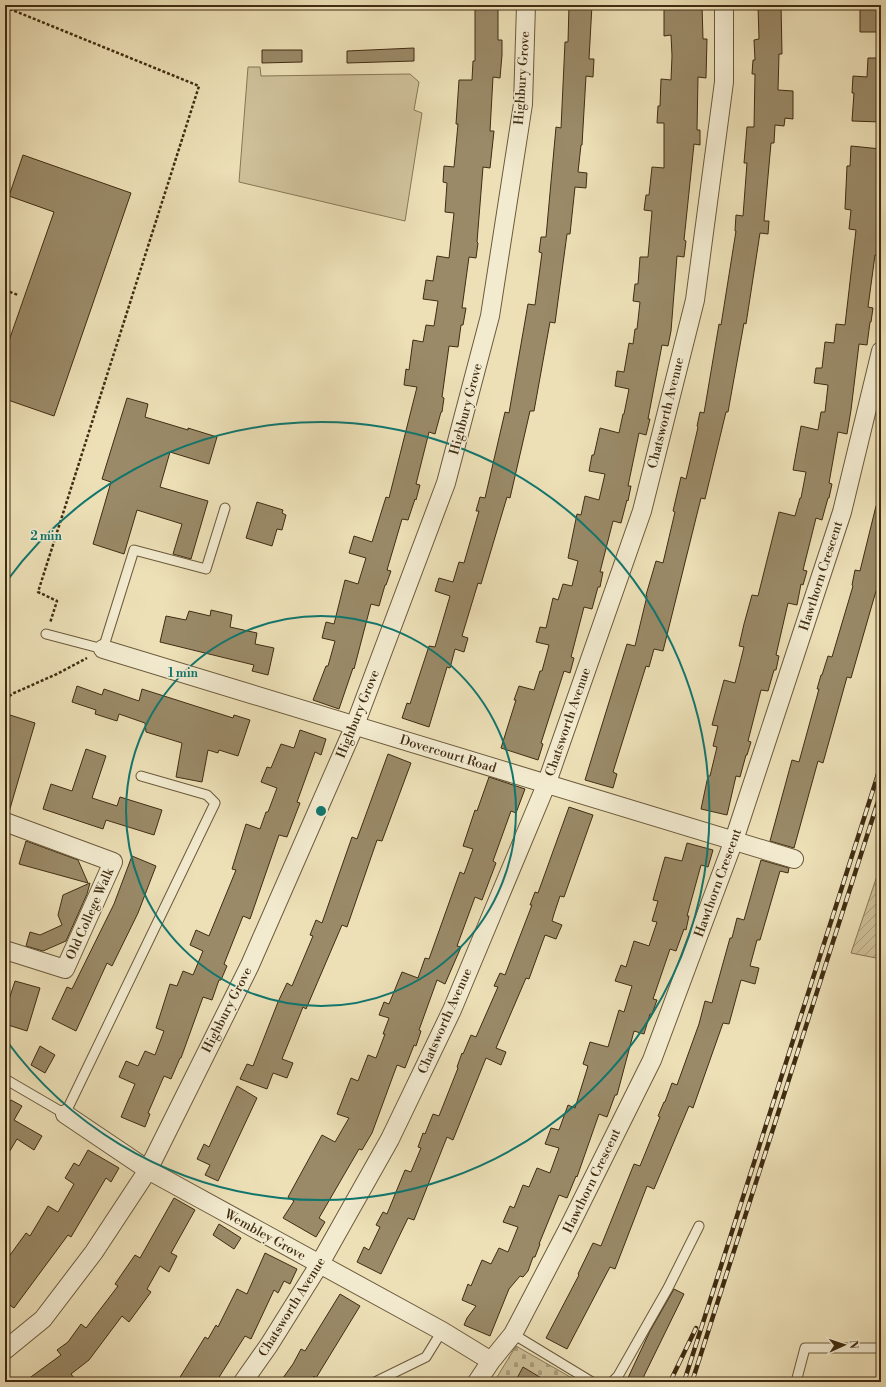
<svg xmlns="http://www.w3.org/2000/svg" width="886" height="1387" font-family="'Libre Bodoni',serif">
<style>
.green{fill:#d0c29b;stroke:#887856}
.cemetery{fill:url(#cemetery-stones);stroke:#887856}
.garden{fill:url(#garden-furrows);stroke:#887856}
.building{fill:#9a8a68;stroke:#402d12}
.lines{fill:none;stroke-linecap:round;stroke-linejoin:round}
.lane-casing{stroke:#6b5a3b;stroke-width:11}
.street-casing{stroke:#6b5a3b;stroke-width:20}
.path{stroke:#402d12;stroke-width:2.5;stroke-dasharray:3 2;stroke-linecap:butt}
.lane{stroke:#f3ebd0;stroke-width:9}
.street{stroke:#f3ebd0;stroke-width:18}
.rail-casing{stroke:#402d12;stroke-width:4.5}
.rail{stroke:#f3ebd0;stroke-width:3;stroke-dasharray:9;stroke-linecap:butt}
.ring{fill:none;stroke:#0f766e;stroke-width:2}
.labels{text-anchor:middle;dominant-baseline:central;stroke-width:3;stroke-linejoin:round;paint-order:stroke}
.street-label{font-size:13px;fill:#402d12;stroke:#f3ebd0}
.centre{fill:#0f766e;stroke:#f3ebd0;stroke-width:2}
.ring-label{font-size:12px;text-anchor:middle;font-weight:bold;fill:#0f766e;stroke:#f3ebd0;stroke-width:3;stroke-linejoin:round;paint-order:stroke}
</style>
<defs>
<pattern id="cemetery-stones" width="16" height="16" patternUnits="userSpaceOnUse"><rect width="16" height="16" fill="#d0c29b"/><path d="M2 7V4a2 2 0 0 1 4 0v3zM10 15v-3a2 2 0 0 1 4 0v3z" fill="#aa9e7d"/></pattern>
<pattern id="garden-furrows" width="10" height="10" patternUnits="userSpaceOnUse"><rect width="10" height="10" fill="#d0c29b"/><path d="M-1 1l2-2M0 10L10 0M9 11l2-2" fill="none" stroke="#aa9e7d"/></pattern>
</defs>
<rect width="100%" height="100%" fill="#ede0b7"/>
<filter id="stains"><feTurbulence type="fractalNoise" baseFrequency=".005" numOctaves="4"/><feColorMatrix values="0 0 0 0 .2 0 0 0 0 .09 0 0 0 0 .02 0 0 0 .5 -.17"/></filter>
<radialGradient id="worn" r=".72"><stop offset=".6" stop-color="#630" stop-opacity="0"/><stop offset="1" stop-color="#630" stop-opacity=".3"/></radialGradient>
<path class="green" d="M248,67H260L261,76L410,74L419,82L414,110L422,113L405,221L239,182Z"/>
<path class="cemetery" d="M516,1346L579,1382H494Z"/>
<path class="garden" d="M881,864V959L851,953Z"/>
<path class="building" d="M475,5H498V40H502V55L500,78L493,77L490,131H494L490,168L483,167L477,242L478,243L476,258L469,257L462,308H466L463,325H461L458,347L449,346L442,397L444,398L442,412H441L435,434L429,432L416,484L420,485L416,500L415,499L408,520L402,519L387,570L391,571L386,585H385L379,606L371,604L354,669L353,668L339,709L313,700L326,666H328L335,641L322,638L326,622L334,624L345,580L358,584L366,558L349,553L354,536L372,542L386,497L389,498L417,387L404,385L406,369L409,370L413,340L423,342L426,325L434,326L438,301L423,299L426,280L433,281L437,256L449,258L454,213L445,212L447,183L443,182L444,166L454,167L458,124H456L459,80H472L473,61H475Z
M569,5H592L589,59H594L593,77L586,76L582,145H581L578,172L587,173L586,188L575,187L570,234H567L555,323L550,322L534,411H530L510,498L507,497L481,584L478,583L462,636L468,638L464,652L455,649L450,668L447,667L429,727L402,718L407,703L410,704L429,646L435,647L450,596L435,591L439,578L453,582L459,562L464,563L479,511H476L480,497L485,498L505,412L509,413L528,304L535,305L542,253L539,252L541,237H546L556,127L561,128L565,42H568Z
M664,5H702L703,39H707L706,78L698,77L697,130H700V145L694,144L684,240L686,241L684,257L677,256L671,331L668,346L662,345L648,419H650L646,435L639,433L628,486H631L628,501L627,500L621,523L613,521L600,572H603L600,587H598L592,609L584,607L571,657L574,658L570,673L564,671L541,743L543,744L538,760L501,748L516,700H514L519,686L534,690L540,671H542L549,645L536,642L540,627L546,628L553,598L558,600L563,584L572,586L578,561L568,558L577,514L581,515L585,496L599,500L605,474L589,471L592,455H594L600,428L619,433L623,414H624L629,389L615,386L617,371L624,372L629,343L633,344L635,329H637L640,302L633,301L635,284H638L640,257H648L652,211L644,210L646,195H649L652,167L664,168V123H657L658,106H660L661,79L671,80L672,56L671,35L664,36Z
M758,5H781L782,54H779L778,90L793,91V119L785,118L784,126L775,125L774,143H771L764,221H769L768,234L760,233L746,324L744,323L728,412H726L705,499L701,498L663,651L654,649L649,667L646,666L613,772L617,774L613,788L585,780L627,644L635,646L647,596L646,595L656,561L663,563L675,512L673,511L681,477L686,479L698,427L697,426L700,412L704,413L719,324L721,325L736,231H735L736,215L743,216L747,163H744L747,127H754L755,74H752L753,60H755L754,40L759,39Z
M860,5H881V32H860Z
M414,48V61L347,63V51Z
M262,50H302V62L262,63Z
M868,58H881V122L852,121L854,93H852L853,76L867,77Z
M851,146L881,149V255H875L868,307L873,308L871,322H870L867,345L859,344L851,410L847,434L838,432L829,483L832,484L829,498H828L822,520L816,518L803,570L807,571L803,585L801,584L797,605L788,603L776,655L779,656L776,670H774L768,691L761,690L748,741L751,742L747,755H746L740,777L736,776L727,815L701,809L708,776H710L717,747L713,746L718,726L712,725L724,680L735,683L744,647L739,646L744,624L752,595L758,596L779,512L795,516L800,498H801L806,472L793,470L801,426L818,430L821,412H825L828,385L814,383L816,368H822L825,342L834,343L836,324L845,325L856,230L849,229L851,210L845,209L847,166H850Z
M23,155L131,193L54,416L5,399V352L54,212L9,196Z
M127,398L148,404L145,417L188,430V428L217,437L209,464L170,452L160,487L208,501L191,559L173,554L182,524L137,510L124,554L93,544L111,482L102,479Z
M257,502L283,510L282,513L286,515L282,530L277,529L272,546L246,538Z
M876,506L881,507V592L876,591L851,678L847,677L823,763L818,761L794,848L770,841L792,760L799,762L819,689H817L821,675H822L828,656L832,657L853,586L852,585L855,570L860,571Z
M211,610L232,615L230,627L257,633L255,644L274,648L268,675L252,671L254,665L160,642L166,616L186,620L189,611L210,616Z
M77,686L102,695L104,689L139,701L142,689L233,718L234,715L250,720L238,756L219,750L218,753L208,750L202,782L176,777L182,743L146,732L145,723L119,714L117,721L95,714L96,710L72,702Z
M10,715L35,723L9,812H5V732Z
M300,730L326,739L321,755L315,752L297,802L300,803L287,837L279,835L250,919L243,916L224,964L227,966L221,980H219L212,1000L203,997L181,1058H180L171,1079L164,1076L148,1113L150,1114L145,1127L121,1117L135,1084L119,1077L126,1061L138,1066L145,1051L155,1055L164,1031L156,1028L170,984L177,986L183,971L193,975L203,951L190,945L196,930L209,936L236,870L232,869L246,824L260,829L266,812H268L277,788L261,782L267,767L271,768L281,744L294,748Z
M86,749L106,756L92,798L117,806L120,797L162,810L154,835L106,820L103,829L43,809L51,784L72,791Z
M388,754L411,763L382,841L377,840L347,927L342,925L306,1009L303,1007L282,1059L293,1063L287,1078L273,1073L267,1089L240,1079L247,1064L253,1066L278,1002L287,983L292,986L313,936L310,935L316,920L322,923L352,837L357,839Z
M489,777L525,789L516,813L511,811L493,861L496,863L482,900L475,897L457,946L461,947L445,984L437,980L419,1030L421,1031L416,1046L414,1045L405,1068L397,1065L372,1133L362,1150L359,1149L319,1218L325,1222L316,1237L283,1218L294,1201L288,1197L322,1135L335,1142L349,1118L337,1114L351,1078L358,1081L368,1055L376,1058L385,1034H383L389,1018L379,1015L384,1002L389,1004L402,972L418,978L425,958L429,959L460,872L464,874L473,849L463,846L475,810L477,811Z
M569,807L593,815L564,897L560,896L554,914L552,921L562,925L556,939L545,935L529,979L526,978L496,1048L506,1052L501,1065L486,1058L453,1140L447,1137L414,1220L408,1218L381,1274L357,1262L364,1247L369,1250L380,1227L376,1225L383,1212L387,1214L405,1170L411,1172L421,1148L418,1147L423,1133L425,1134L433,1114L439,1116L458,1068L457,1067L462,1053L463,1054L471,1035L476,1037L498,987L494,986L500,973L505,975L532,905H530L535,892L538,893Z
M26,841L78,860L88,883L19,864Z
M687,843L713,850L711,857L708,867L701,865L687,916H689L686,930L684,929L676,951L670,949L653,999L657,1000L652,1014H650L644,1034L634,1031L617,1095H615L607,1117L599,1114L577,1177L576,1176L567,1198L559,1195L539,1244H540L535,1257H533L528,1271L523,1277L520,1276L509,1289L490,1336L464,1325L467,1318L476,1306L462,1300L468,1284L471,1286L482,1260L491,1264L499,1248L508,1252L518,1227L503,1222L510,1206L514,1208L523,1185L529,1187L537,1168L550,1173L559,1148L545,1144L551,1128L559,1130L568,1105L575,1108L588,1066L583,1064L590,1042L608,1047L619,1010L624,1012L632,986L615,981L621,965L626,967L634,941L649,946L657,922L652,921L658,901L653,900L665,857L682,861Z
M132,856L156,866L138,913L112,966L107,963L76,1031L52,1019L67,987L72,989L114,904Z
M761,860L789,868L788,873L780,871L760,940H757L750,966L759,968L755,984L741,980L729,1024L723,1023L693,1108L689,1106L654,1189L647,1186L615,1269L610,1267L567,1349L546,1338L579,1275L578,1274L593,1243L601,1246L634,1164L640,1166L660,1117L658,1116L664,1102H665L672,1083L677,1085L699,1024L705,1001L712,1003L730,938H732L737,918L744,920Z
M90,883L87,894L66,941L43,951L26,946L30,932L40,935L62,925L58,915L63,895Z
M15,981L40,988L27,1031L5,1024V1012Z
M40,1046L55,1055L45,1073L31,1065Z
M237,1086L257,1098L218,1181L205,1175L210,1165L197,1159L204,1144L209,1147Z
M11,1100L22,1106L14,1120L42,1136L34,1150L17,1139L5,1159V1109Z
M88,1150L119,1168L111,1182L106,1178L71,1237L68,1235L14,1308L5,1302V1262L26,1233L30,1236L48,1206L58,1212L74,1184L65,1178L74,1163L79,1166Z
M174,1198L195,1210L171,1253L177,1256L169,1272L160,1266L147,1289L151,1292L129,1322L122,1316L89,1360L71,1374L77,1382H24L61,1355L57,1350L68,1342L81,1324L86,1328L118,1286L115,1284L135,1255L140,1258Z
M219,1224L241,1238L234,1249L213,1235Z
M265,1253L297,1269L290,1284L284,1281L278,1293L274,1290L251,1339L245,1336L216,1382H177L205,1337L208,1339L216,1325L218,1327L237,1289L247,1294Z
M674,1289L684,1294L641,1382H626L650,1331Z
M340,1294L360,1306L316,1378L314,1376L309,1382H280L293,1364L301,1349L305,1351Z
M523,1367L548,1382H515Z"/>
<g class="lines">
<g class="lane-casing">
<path id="lane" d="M46,634L103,649L134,550L206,569L225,508
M5,1079L65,1114L215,803L207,795L141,776
M513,1334L592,1382
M375,1382L426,1357L442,1331
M612,1382L618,1376L668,1288L699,1226
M796,1382L805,1348H881"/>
</g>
<g class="street-casing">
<path id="street" d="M103,649L794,859
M5,822L113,862L65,969L5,950
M65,1114L148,1170L442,1331L491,1361
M5,1350L43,1319L94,1252L148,1170L250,965L355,725L446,483L490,316L523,104L526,5
M243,1382L269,1345L319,1265L390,1139L452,1010L546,785L642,511L695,300L724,82V5
M477,1382L491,1361L513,1334L568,1229L652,1060L734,840L842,512L881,351"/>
</g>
<path class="path" d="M5,7L199,86L38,592L57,601L50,623
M5,290L18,295
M5,699L14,693L57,674L87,658"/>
<use href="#lane" class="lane"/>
<use href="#street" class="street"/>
<g class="rail-casing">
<path id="rail" d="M670,1382L696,1328
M684,1382L881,765
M692,1382L881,792"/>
</g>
<use href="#rail" class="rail"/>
</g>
<g class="ring">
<circle cx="321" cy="811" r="195"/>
<path d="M6 582A389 389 0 1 1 6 1040"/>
</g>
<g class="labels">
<g class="street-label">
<text transform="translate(522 78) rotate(-86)">Highbury Grove</text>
<text transform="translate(466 409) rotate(-75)">Highbury Grove</text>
<text transform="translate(666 413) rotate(-76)">Chatsworth Avenue</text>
<text transform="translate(821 576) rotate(-72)">Hawthorn Crescent</text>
<text transform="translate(358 714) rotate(-68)">Highbury Grove</text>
<text transform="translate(568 722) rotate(-71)">Chatsworth Avenue</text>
<text transform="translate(448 754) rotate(17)">Dovercourt Road</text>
<text transform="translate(718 883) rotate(-70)">Hawthorn Crescent</text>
<text transform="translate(90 914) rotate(-66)">Old College Walk</text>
<text transform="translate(227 1010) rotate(-63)">Highbury Grove</text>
<text transform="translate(445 1021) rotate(-66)">Chatsworth Avenue</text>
<text transform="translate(592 1181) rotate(-64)">Hawthorn Crescent</text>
<text transform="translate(265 1235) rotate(29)">Wembley Grove</text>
<text transform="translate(292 1307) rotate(-58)">Chatsworth Avenue</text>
</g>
</g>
<circle cx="321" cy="811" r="6" class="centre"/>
<g class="ring-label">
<text x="46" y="540">2 min</text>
<text x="183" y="677">1 min</text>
</g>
<rect width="886" height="1387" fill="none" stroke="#ede0b7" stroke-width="20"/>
<rect x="6" y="6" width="874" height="1375" fill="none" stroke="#402d12" stroke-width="2"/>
<rect x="10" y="10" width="866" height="1367" fill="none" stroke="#402d12"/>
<g transform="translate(844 1345) rotate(87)" stroke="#f3ebd0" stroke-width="3" paint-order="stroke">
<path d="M0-3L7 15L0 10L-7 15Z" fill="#402d12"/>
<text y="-6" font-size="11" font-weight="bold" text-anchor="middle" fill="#402d12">N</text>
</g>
<rect width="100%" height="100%" filter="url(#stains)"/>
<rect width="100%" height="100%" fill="url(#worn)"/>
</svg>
